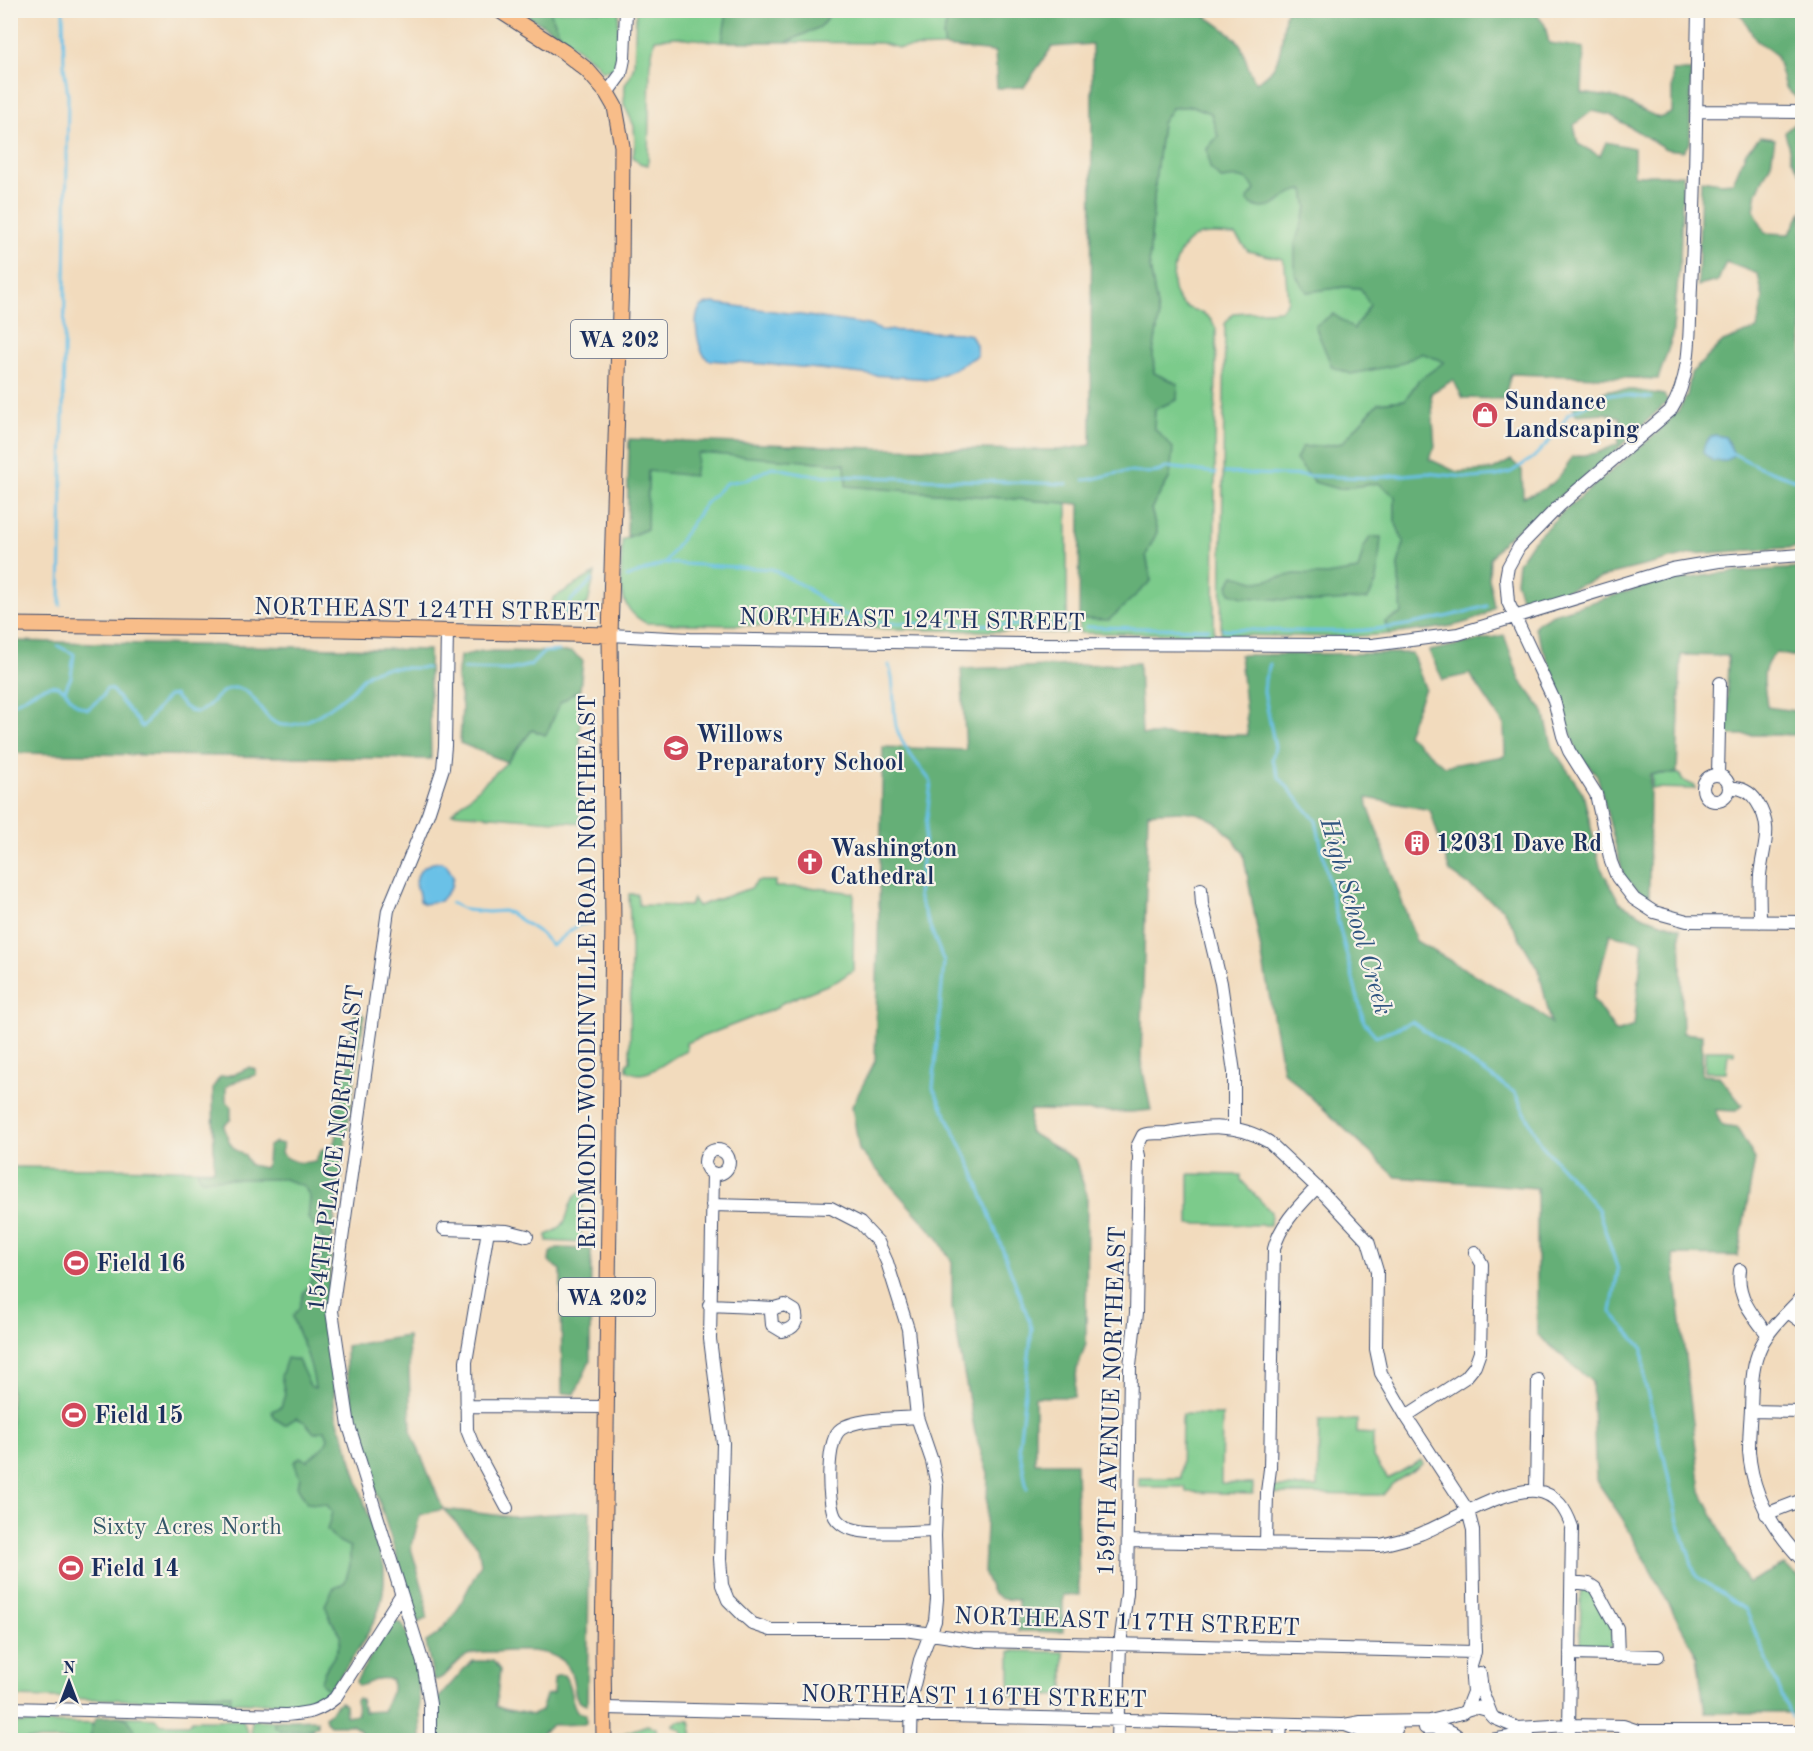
<svg xmlns="http://www.w3.org/2000/svg" width="1813" height="1751" viewBox="0 0 1813 1751" font-family="'Old Standard TT',serif">
  <style>
    .green { fill: #7ccb8b; stroke: #4c7d74; stroke-width: 1.5 }
    .forest { fill: #65af77; stroke: #406f6a; stroke-width: 1.5; fill-rule: evenodd }
    .water { fill: #6ac1e7; stroke: #4278a2; stroke-width: 1.5 }
    .lines { fill: none; stroke-linecap: round; stroke-linejoin: round }
    .stream { stroke: #6ac1e7; stroke-width: 3 }
    .minor-casing { stroke: #3b496c; stroke-width: 14 }
    .major-casing { stroke: #3b496c; stroke-width: 17 }
    .minor { stroke: #fff; stroke-width: 12 }
    .major { stroke: #f8bd89; stroke-width: 15 }
    .labels { text-anchor: middle; stroke-width: 4.5; stroke-linejoin: round; paint-order: stroke }
    .shield { fill: #f7f3e8; stroke: #5d6a87; stroke-width: 1.5 }
    .shield-label { font-size: 22px; font-weight: bold; fill: #1b2f5e }
    .poi-label { font-size: 24px; font-weight: bold; fill: #1b2f5e; stroke: #f7f3e8; text-anchor: start }
    .street-label { font-size: 24px; fill: #1b2f5e; stroke: #f7f3e8 }
    .park-label { font-size: 24px; fill: #335669; stroke: #f7f3e8 }
    .water-label { font-size: 26px; font-style: italic; fill: #2f5480; stroke: #f7f3e8 }
  </style>
  <rect width="100%" height="100%" fill="#f7f3e8"/>
  <filter id="ink" filterUnits="userSpaceOnUse"><feTurbulence type="fractalNoise" baseFrequency=".0167" numOctaves="2"/><feDisplacementMap in="SourceGraphic" scale="12" xChannelSelector="R" yChannelSelector="G"/><feConvolveMatrix kernelMatrix="1 2 1 2 8 2 1 2 1" color-interpolation-filters="sRGB"/></filter>
  <filter id="wash" filterUnits="userSpaceOnUse"><feTurbulence type="fractalNoise" baseFrequency=".008" numOctaves="4" result="noise"/><feDisplacementMap in="SourceGraphic" scale="24" xChannelSelector="R" yChannelSelector="G"/><feGaussianBlur stdDeviation="1.35" result="paint"/><feColorMatrix in="noise" values="0 0 0 0 0 0 0 0 0 0 0 0 0 0 0 0 0 1.4 0 .05"/><feComposite in="paint" operator="in"/></filter>
  <g filter="url(#wash)">
    <rect width="100%" height="100%" fill="#f2dbbd"/>
    <path class="green" d="M550,11H619L616,63L614,69L602,71L596,63L560,35Z
      M636,11H726V18L722,42L676,37L655,39L650,63L648,165L639,163L633,157L635,143L634,126L624,104L625,85L631,74L634,65Z
      M837,11H950L943,36L945,47L899,48L881,43L787,42L820,27L831,14Z
      M1193,106L1211,113L1218,136L1207,149L1221,179L1241,176L1252,183L1255,190L1277,204L1295,189H1304L1307,208L1295,244L1307,292L1344,287L1360,288L1370,305L1354,329L1397,365L1422,353L1444,362L1418,381L1405,400L1378,403L1342,443L1324,446L1303,447L1338,489L1378,483L1395,495V521L1404,543L1398,565L1402,613L1385,622L1389,634L1347,637L1221,635L1225,324L1233,313L1281,310L1288,301L1285,265L1282,259L1248,251L1235,235C1225,235 1208,232 1198,236C1177,243 1166,281 1178,299C1190,316 1206,305 1216,329L1214,634L1080,633L1079,619H1109L1151,581L1146,555L1157,532L1151,509L1170,477L1154,428L1155,409L1177,400L1154,374L1153,353L1159,318L1149,262L1156,173L1162,123L1172,108Z
      M698,452L846,464L847,486L1067,503V633L646,623C612,606 622,572 622,540L647,529L648,471Z
      M595,573L588,603L574,614H549L553,598Z
      M580,689V823L452,813L507,762L532,730L546,735L560,703Z
      M1652,774H1680L1682,780L1695,786V789L1652,788Z
      M757,881H775V887H809L854,893L853,970L837,981L782,1003L777,1008L686,1043L687,1050C669,1057 647,1084 627,1070V1063L630,1061L631,949L629,894H637L639,905L690,906L693,899L698,906L751,888Z
      M1705,1050H1734V1054H1728L1726,1072H1705Z
      M11,1167L343,1171L335,1214L327,1305L335,1387C332,1405 336,1419 344,1436L384,1567C384,1581 384,1595 379,1609C369,1637 348,1664 331,1689C321,1699 313,1702 299,1704L11,1697Z
      M1189,1174L1241,1175V1180L1271,1212L1270,1225L1189,1224Z
      M579,1193H582L581,1243L547,1241V1235C576,1224 562,1205 579,1193Z
      M1182,1414L1222,1415L1221,1483L1253,1484V1494L1186,1492L1185,1487H1139V1478H1181Z
      M1319,1420H1357V1433L1373,1434V1457L1388,1479L1421,1460L1423,1464L1392,1484L1383,1495L1274,1494V1487H1318Z
      M1581,1588L1589,1589L1611,1625L1613,1643L1604,1650H1580Z
      M1010,1651L1064,1652V1696L1010,1695Z
      M119,1716L155,1718L160,1724H189L192,1720H243L250,1740H11V1723L130,1724Z
      M252,1720L273,1721L276,1728L285,1732C294,1729 303,1731 312,1729L316,1740H257L251,1731Z
      M678,1721H690L693,1737L732,1738V1740H682V1731L673,1725Z
      M647,1725L656,1728L658,1740H618L619,1735Z"/>
    <path class="forest" d="M519,11H550L560,35Z
      M726,11V10L837,11L831,14L820,27L787,42H722L726,18Z
      M950,11H1195C1206,15 1238,37 1242,48C1247,61 1247,69 1256,82C1286,68 1280,38 1286,11H1534L1545,25L1549,43L1584,48L1582,93L1617,98L1659,118L1672,113V71H1691L1690,143L1683,151L1666,149L1610,115L1592,111L1574,125L1578,144L1600,156L1606,142L1634,148V175H1683L1680,259L1672,338L1658,379L1511,374L1504,399L1463,398L1453,380L1431,393L1435,447L1429,459L1457,472L1493,470L1511,460L1522,470L1523,497C1550,489 1558,482 1572,457L1597,453L1618,444L1620,417L1604,413L1576,415L1573,404L1609,390H1633L1664,395L1668,401L1605,461L1504,540L1490,559L1489,578L1494,607C1474,629 1418,630 1389,634L1385,622L1402,613L1398,565L1404,543L1395,521V496L1378,483L1338,489L1314,482L1296,460L1302,447L1324,446L1342,443L1378,403L1405,400L1418,381L1444,362L1422,353L1397,365L1351,374L1332,367L1315,326L1333,314L1354,329L1370,305L1360,288L1344,287L1307,292L1295,274V244L1307,208L1304,190C1284,189 1268,223 1247,200L1255,190C1248,174 1235,177 1221,179L1210,168L1207,149L1218,136L1211,113L1193,106L1172,108L1162,123L1156,173L1149,262L1159,318L1153,353L1154,373L1178,384L1177,400L1155,409L1154,428L1173,448L1170,477L1151,509L1157,532L1146,555L1151,581L1109,620L1079,619L1080,504L846,486L845,464L698,453L694,476L648,471L647,529L627,537L629,439L874,448L1060,450L1091,445L1092,44L1052,47L1024,87L997,88L995,52L945,47L943,36Z
      M1734,11H1802V103L1785,87L1776,55L1756,40L1742,16Z
      M1795,123L1802,126V176L1791,158L1785,132Z
      M1760,137L1775,139L1771,163L1757,192L1754,210L1765,233L1789,234L1802,212V547L1692,554L1615,573L1538,600L1521,598L1516,581L1518,563L1532,542L1566,509L1658,432L1678,411L1687,396L1691,373L1723,342L1757,329L1763,298L1758,274L1726,262L1718,281L1698,286L1701,180L1721,183L1733,182L1746,152Z
      M1370,537H1381L1377,581L1368,599L1317,602L1243,597L1230,593L1228,585L1234,575L1258,582L1295,574L1326,575L1358,570L1364,547Z
      M1802,568V658L1776,653C1758,668 1765,686 1767,707L1802,712V735H1726L1728,656L1681,655L1677,773L1650,774L1649,900L1624,877L1597,775L1578,754L1569,728L1559,687L1534,627L1539,622L1553,614L1649,585L1722,573Z
      M1504,635L1520,680L1544,712L1553,749L1583,793L1600,866L1620,903L1646,917L1680,928L1683,1033L1702,1035V1075L1719,1076L1742,1105L1736,1111L1715,1110L1722,1126L1737,1128L1755,1159L1738,1256L1673,1255L1701,1491L1747,1583L1784,1565L1802,1579V1713H1705L1697,1656L1622,1518L1596,1480L1592,1382L1537,1334V1188L1396,1177L1283,1071L1243,852C1212,811 1198,808 1148,813L1141,1061L1151,1110L1131,1112L1030,1110L1029,1132L1075,1159L1087,1195L1086,1344L1077,1368L1074,1397H1035V1463H1076L1079,1595H1063V1632L1018,1631V1600L1002,1599L992,1592L984,1574L988,1474L975,1433L952,1308V1262L937,1237L859,1150L852,1106L875,1061L883,747L966,750L961,669L1139,663L1142,735H1248L1240,655L1412,653L1425,688L1407,734L1444,766L1505,756L1504,725L1470,674L1443,680L1429,651ZM1367,798L1430,810L1450,872L1503,909L1539,971L1551,1023L1536,1010L1416,941L1368,806ZM1610,934L1643,942L1634,1026L1616,1032L1593,999Z
      M11,641L429,650L431,759L11,753Z
      M482,651L572,652L583,661L580,689L560,703L546,735L532,730L507,762L460,743L462,706L457,679L460,656Z
      M360,1012L364,1016L335,1214L329,1276L328,1325L335,1387C332,1405 336,1419 344,1436L384,1567C384,1581 384,1595 379,1609C369,1637 348,1664 331,1689L326,1688L321,1683C322,1666 342,1655 340,1635C339,1629 336,1628 333,1623C329,1618 328,1611 325,1605L333,1589L345,1582L350,1565V1547L336,1540L327,1530L332,1512L327,1505L307,1503L297,1486L300,1478L294,1462L300,1457L307,1461L325,1445L328,1438L325,1430L314,1433L305,1422L296,1418L285,1425L274,1418L272,1411L281,1407L285,1394L281,1376L287,1358L298,1360L310,1386L315,1388C313,1373 309,1358 303,1344C299,1334 294,1327 293,1316L299,1308L304,1292L311,1281L315,1265L324,1254V1240L308,1218L310,1198L304,1186L284,1179H202L198,1176V1170H214L213,1087L220,1077L235,1074L250,1067L256,1070V1075L236,1081L226,1087V1101L231,1107V1119L224,1126C228,1140 230,1149 245,1155L250,1165L264,1168L267,1163L268,1147L275,1142L283,1144L281,1153C292,1163 302,1164 315,1161L322,1149L331,1148L337,1136L336,1103L344,1096L342,1082L353,1054L350,1038L353,1016Z
      M557,1248L591,1249L590,1361L575,1394L562,1393L561,1270L549,1262L550,1253Z
      M408,1336L411,1431L443,1509L512,1517L590,1511L587,1705C572,1702 576,1688 572,1676C564,1646 518,1650 495,1652C486,1652 476,1651 468,1655C455,1660 450,1676 436,1680L433,1679L426,1642L437,1635L455,1614L481,1564L478,1546L443,1509L420,1515L411,1548L425,1596L427,1618L418,1623L357,1432L346,1367V1346Z
      M394,1622L401,1623C420,1649 420,1708 421,1740H362L360,1730L352,1725H330L326,1721L325,1717L340,1702L345,1704L346,1716L357,1714L356,1700L358,1698L361,1699L364,1712L383,1711L392,1690V1680C374,1675 373,1684 358,1686L356,1681L389,1625Z
      M473,1661H493L500,1670L496,1706C507,1712 520,1711 532,1715L541,1711L546,1695L553,1693L554,1678L558,1675H564C572,1685 570,1700 577,1712L586,1714V1724L552,1725L542,1733V1740H437V1700L464,1669Z
      M192,1693L231,1694L230,1703L189,1702L186,1698L188,1694Z
      M119,1716L128,1719L140,1740H90L91,1728L97,1717Z
      M313,1719L317,1721V1726C306,1733 296,1728 285,1732L276,1728L273,1721Z"/>
    <path class="water" d="M713,303L788,313L868,325L881,330L960,333L971,335L976,345L977,356L952,370L931,379L872,375L791,366L708,360C698,351 692,320 700,308C703,304 708,304 713,303Z
      M1715,435L1725,437L1734,454L1725,461H1713L1703,453C1704,443 1706,440 1715,435Z
      M440,862L446,864L453,876L451,888L440,901L424,904L420,901L418,890L416,889C415,872 423,863 440,862Z"/>
    <g class="lines">
      <path class="stream" d="M1732,453L1757,466L1802,482
        M1225,473L1372,478L1426,473L1474,478L1497,476L1511,472L1533,458L1557,433L1568,414L1609,394L1651,398
        M1084,480C1100,479 1113,472 1130,472C1143,472 1156,476 1167,467L1216,473
        M665,563L704,505L726,483L749,479L772,467L811,475L1067,484
        M627,577L665,563L772,569L805,587L841,614L884,623L1069,626
        M60,605L68,96L64,66L63,10
        M564,617C570,593 579,597 592,580
        M1086,627L1209,629
        M1223,629C1265,630 1306,632 1347,631C1394,630 1442,619 1487,606
        M58,646L74,654L71,677L65,690
        M1270,664L1265,679L1264,692L1275,747L1272,760L1279,777L1316,821L1334,906L1364,1022L1376,1036L1412,1022L1515,1093L1541,1144L1598,1209L1618,1270L1611,1312L1643,1349L1645,1384L1665,1461L1677,1518L1696,1576L1746,1610L1791,1717
        M889,665C896,685 892,705 896,726C901,746 919,765 931,782L918,896L944,962L933,1088L972,1168L1032,1328L1019,1446L1027,1489
        M463,669L510,670L531,665L544,652L559,651
        M10,705C26,699 51,674 66,692C75,703 74,705 88,709L103,696L106,689H111L142,727L168,696L174,695C204,736 209,690 233,688C257,686 260,723 283,725C306,728 335,705 352,690C357,685 362,678 368,674C383,664 410,669 427,668
        M451,903L466,910L488,912L503,911L510,913L540,933L551,945H553L571,930L579,925L588,923"/>
    </g>
  </g>
  <g filter="url(#ink)">
    <g class="lines">
      <defs>
        <path id="minor" d="M1698,10C1696,102 1696,194 1691,286C1689,327 1693,375 1670,411L1559,506L1519,547L1508,567L1506,578L1508,602L1554,700L1563,736L1569,751L1596,794L1611,862L1617,877L1634,899L1654,912L1687,921L1802,922
          M607,93L621,74L624,59L626,10
          M1696,111L1802,112
          M610,635L690,639L1022,644L1372,645L1458,634L1672,569L1719,561L1802,555
          M1703 788a13 13 0 1 1 26 0a13 13 0 1 1-26 0Z
          M1718,775L1720,683
          M1729,788C1741,787 1751,792 1757,802C1774,828 1763,846 1760,875C1759,890 1760,906 1760,922
          M1201,889L1202,904L1221,983L1234,1072V1127
          M705 1162a12 12 0 1 1 24 0a12 12 0 1 1-24 0Z
          M713,1173L710,1339L723,1443L720,1559L722,1585L728,1600L745,1617L753,1624L771,1630H905L977,1641L1475,1652
          M712,1205L831,1208L860,1223L878,1242L887,1262L908,1329L917,1417L932,1461L937,1486L935,1536L937,1599L935,1621L920,1660L912,1693L911,1740
          M444,1229L507,1231L527,1236
          M488,1230L466,1362L467,1430L473,1445L507,1508
          M1740,1270C1736,1296 1752,1315 1768,1335
          M1802,1297C1788,1312 1770,1328 1761,1346C1751,1367 1752,1387 1751,1410C1750,1423 1749,1437 1749,1451C1752,1494 1773,1530 1802,1560
          M709,1305L774,1308L785,1305L795,1311C799,1322 794,1329 782,1331L772,1325L771,1313L774,1308
          M1788,1312L1802,1322
          M466,1406L606,1407
          M1751,1411L1802,1412
          M1406,1416L1466,1377L1475,1366L1480,1352L1482,1264L1475,1252
          M917,1417C897,1419 857,1418 841,1429C826,1439 827,1501 835,1517C837,1521 844,1527 849,1528C868,1536 913,1531 935,1531
          M1536,1491L1538,1380
          M1766,1514L1802,1500
          M1128,1541L1380,1545C1394,1542 1407,1539 1420,1534C1450,1522 1504,1488 1536,1491C1557,1494 1566,1510 1572,1527L1569,1731
          M1266,1543L1267,1492L1270,1469L1274,1249C1280,1224 1300,1205 1317,1187
          M1572,1582L1589,1584L1595,1588L1599,1595L1617,1628L1618,1656
          M1570,1654L1658,1656
          M1480,1673L1482,1691L1491,1714
          M10,1708L285,1715C307,1713 317,1713 335,1698L401,1595
          M605,1708L1344,1725L1361,1722L1430,1721L1462,1713L1466,1710L1476,1707L1487,1710L1494,1718L1518,1728L1569,1725L1623,1726L1635,1730
          M1345,1725L1361,1731L1396,1730
          M1425,1728C1438,1727 1453,1729 1461,1740
          M1626,1731H1802
          M430,1740V1704L423,1663L349,1426L332,1311L388,910L428,814L443,768L445,746L447,631
          M1117,1740L1120,1644L1127,1593L1130,1366L1136,1313L1139,1156L1137,1147L1143,1135C1151,1132 1159,1134 1167,1133C1203,1127 1236,1121 1269,1142L1325,1195L1368,1241L1377,1271L1376,1349L1381,1373L1406,1416L1468,1511L1473,1530L1475,1652L1471,1665L1473,1692L1466,1710
          M1280,1740L1281,1724
          M1491,1740L1528,1734"/>
        <path id="major" d="M499,10L564,52L587,70L607,93L615,107L622,146L621,277L610,635L613,923L603,1651L604,1740
          M10,625L339,629L610,635"/>
      </defs>
      <use href="#minor" class="minor-casing"/>
      <use href="#major" class="major-casing"/>
      <use href="#minor" class="minor"/>
      <use href="#major" class="major"/>
    </g>
  </g>
  <defs>
    <symbol id="shop-disc" viewBox="-11 -11 22 22"><circle r="9.5" fill="#d1495b" stroke="#f7f3e8"/><path d="M-5-2.5h2.3a2.7 3.5 0 0 1 5.4 0H5L5.5 6h-11ZM-1.5-2.5h3a1.5 2.3 0 0 0-3 0Z" fill="#fff"/></symbol>
    <symbol id="school-disc" viewBox="-11 -11 22 22"><circle r="9.5" fill="#d1495b" stroke="#f7f3e8"/><path d="M0-5L7-2L0 1L-7-2ZM-4 1L0 2.5L4 1V4Q0 6-4 4Z" fill="#fff"/></symbol>
    <symbol id="building-disc" viewBox="-11 -11 22 22"><circle r="9.5" fill="#d1495b" stroke="#f7f3e8"/><path d="M-4-6H4V6H1V3H-1V6H-4ZM-2.5-4.3h1.7v1.8h-1.7ZM.8-4.3h1.7v1.8H.8ZM-2.5-1h1.7V.8h-1.7ZM.8-1h1.7V.8H.8Z" fill="#fff"/></symbol>
    <symbol id="church-disc" viewBox="-11 -11 22 22"><circle r="9.5" fill="#d1495b" stroke="#f7f3e8"/><path d="M-1.2-6h2.4v3.5h3.3v2.4h-3.3V6h-2.4V-.1h-3.3v-2.4h3.3Z" fill="#fff"/></symbol>
    <symbol id="stadium-disc" viewBox="-11 -11 22 22"><circle r="9.5" fill="#d1495b" stroke="#f7f3e8"/><path d="M0-5a6.5 5 0 1 0 0 10a6.5 5 0 1 0 0-10ZM-3.5-1.8h7v3.6h-7Z" fill="#fff"/></symbol>
  </defs>
  <g fill-rule="evenodd">
    <use href="#shop-disc" x="1470" y="400" width="30" height="30"/>
    <use href="#school-disc" x="661" y="733" width="30" height="30"/>
    <use href="#building-disc" x="1402" y="828" width="30" height="30"/>
    <use href="#church-disc" x="795" y="847" width="30" height="30"/>
    <use href="#stadium-disc" x="61" y="1248" width="30" height="30"/>
    <use href="#stadium-disc" x="59" y="1400" width="30" height="30"/>
    <use href="#stadium-disc" x="56" y="1553" width="30" height="30"/>
  </g>
  <g class="labels">
    <g class="shield">
      <rect x="571" y="320" width="96" height="38" rx="4.5"/>
      <rect x="559" y="1278" width="96" height="38" rx="4.5"/>
    </g>
    <g class="shield-label">
      <text x="619" y="347">WA 202</text>
      <text x="607" y="1305">WA 202</text>
    </g>
    <g class="poi-label">
      <text x="1504" y="409">Sundance<tspan x="1504" dy="28">Landscaping</tspan></text>
      <text x="696" y="742">Willows<tspan x="696" dy="28">Preparatory School</tspan></text>
      <text x="1436" y="851">12031 Dave Rd</text>
      <text x="830" y="856">Washington<tspan x="830" dy="28">Cathedral</tspan></text>
      <text x="96" y="1271">Field 16</text>
      <text x="94" y="1423">Field 15</text>
      <text x="90" y="1576">Field 14</text>
    </g>
    <g class="street-label">
      <text transform="translate(427 609) rotate(1)" y="8">NORTHEAST 124TH STREET</text>
      <text transform="translate(912 619) rotate(1)" y="8">NORTHEAST 124TH STREET</text>
      <text transform="translate(587 972) rotate(-90)" y="8">REDMOND-WOODINVILLE ROAD NORTHEAST</text>
      <text transform="translate(335 1148) rotate(-83)" y="8">154TH PLACE NORTHEAST</text>
      <text transform="translate(1111 1401) rotate(-88)" y="8">159TH AVENUE NORTHEAST</text>
      <text transform="translate(1127 1621) rotate(2)" y="8">NORTHEAST 117TH STREET</text>
      <text transform="translate(974 1696) rotate(1)" y="8">NORTHEAST 116TH STREET</text>
    </g>
    <g class="park-label">
      <text x="187" y="1534">Sixty Acres North</text>
    </g>
    <g class="water-label">
      <text transform="translate(1357 916) rotate(74)" y="9">High School Creek</text>
    </g>
  </g>
  <rect width="1813" height="1751" fill="none" stroke="#f7f3e8" stroke-width="36"/>
  <g transform="translate(69 1682)" stroke="#f7f3e8" stroke-width="4.5" paint-order="stroke">
  <path d="M0-4.5L10 22L0 15L-10 22Z" fill="#1b2f5e"/>
  <text y="-9" font-size="16" font-weight="bold" text-anchor="middle" fill="#1b2f5e">N</text>
  </g>
</svg>
